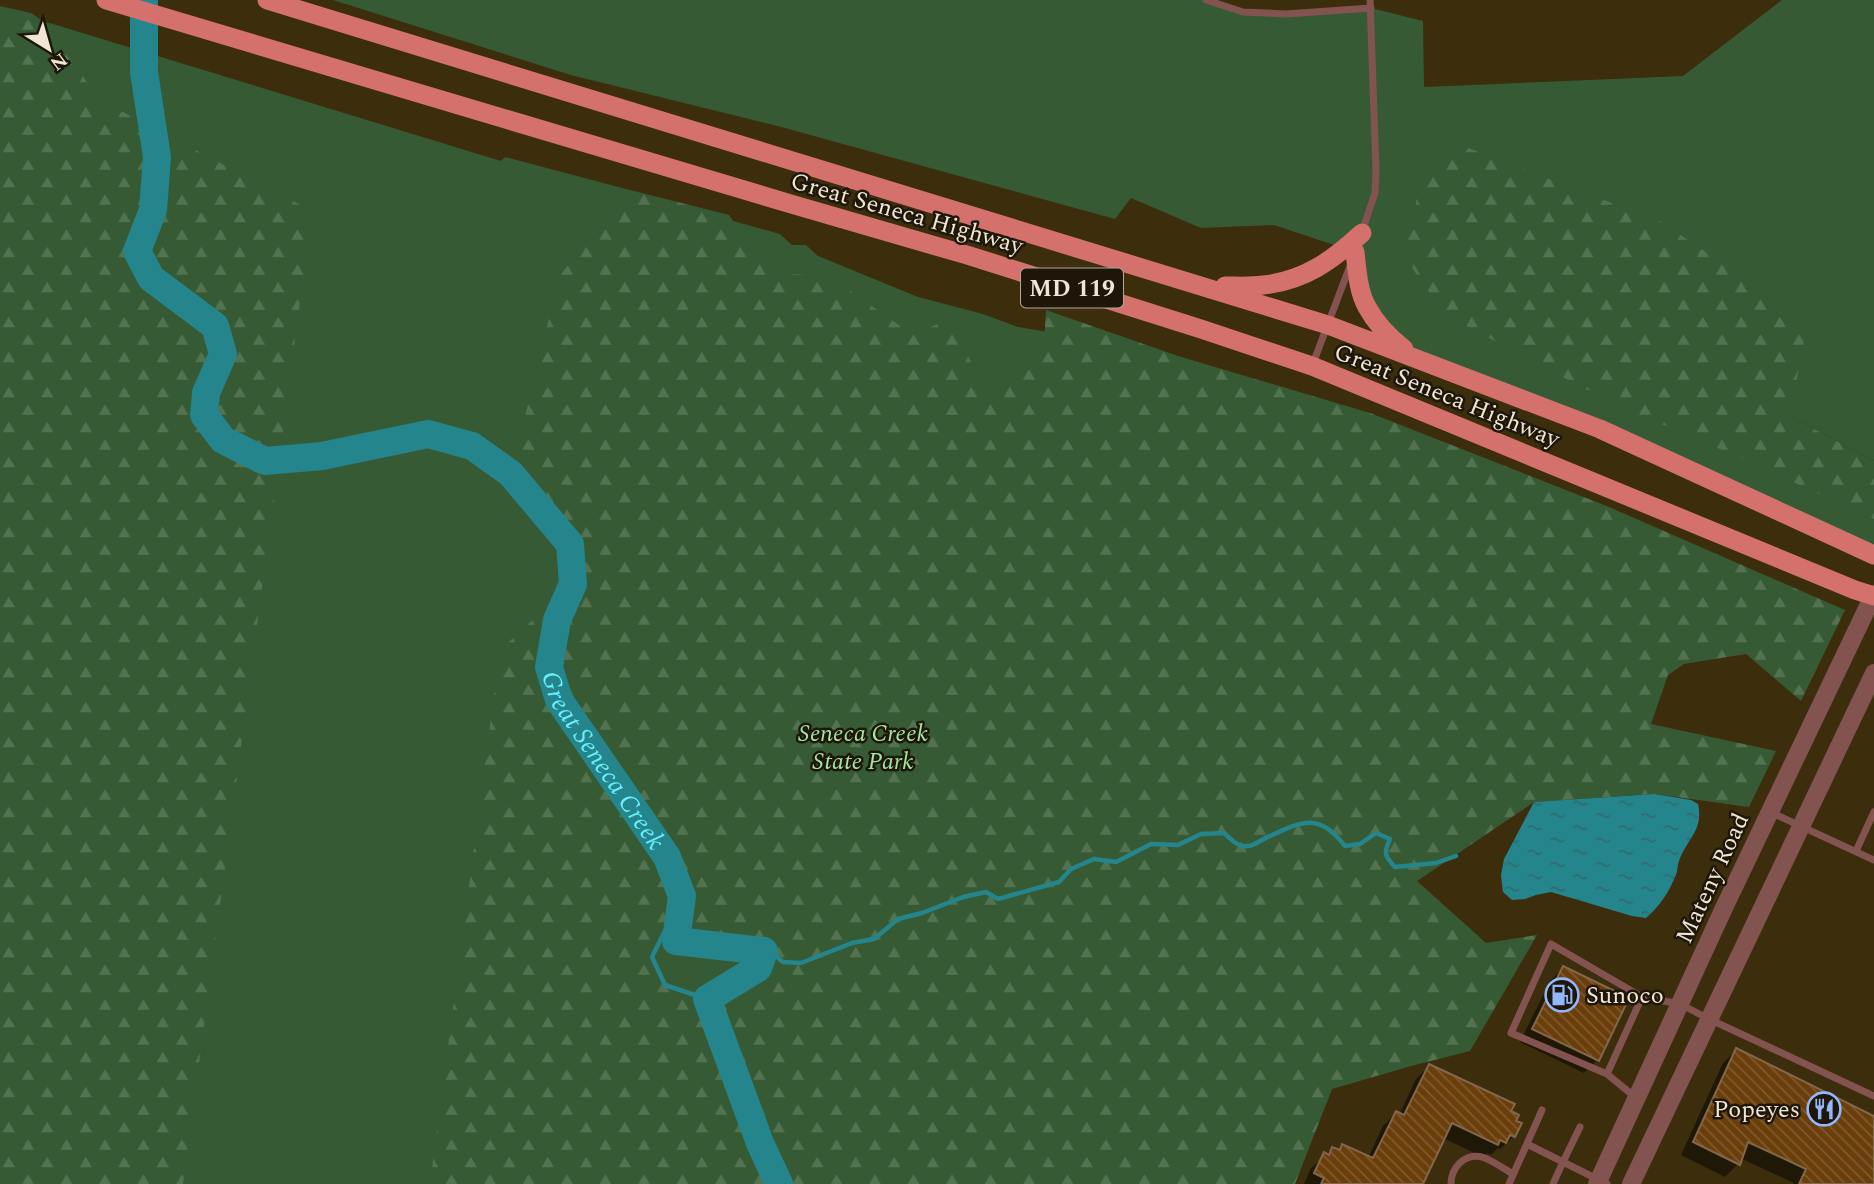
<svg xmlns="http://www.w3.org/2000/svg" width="1874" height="1184" viewBox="0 0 1874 1184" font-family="Spectral,serif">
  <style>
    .green { fill: #365b34 }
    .forest { fill: url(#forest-firs); fill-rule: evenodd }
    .water { fill: url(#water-ripples) }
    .shadow { fill: #0007 }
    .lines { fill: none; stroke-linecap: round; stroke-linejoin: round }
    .stream { stroke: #24858d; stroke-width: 4.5 }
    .river { stroke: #24858d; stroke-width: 28 }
    .building { fill: url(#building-back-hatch); stroke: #83674d; stroke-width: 2 }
    .service { stroke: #835350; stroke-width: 7 }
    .tertiary { stroke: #835350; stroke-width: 18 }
    .primary { stroke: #d4716d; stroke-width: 19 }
    .labels { text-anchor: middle; stroke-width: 5; stroke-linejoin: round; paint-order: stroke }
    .shield { fill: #1e1709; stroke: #b1a898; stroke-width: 2 }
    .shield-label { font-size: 23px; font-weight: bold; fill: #f0e6d5 }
    .street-label { font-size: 24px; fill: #f0e6d5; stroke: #1e1709 }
    .park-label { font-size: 24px; font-style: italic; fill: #a3e6a0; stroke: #1e1709 }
    .poi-label { font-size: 24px; fill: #f0e6d5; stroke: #1e1709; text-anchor: start }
    .water-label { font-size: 26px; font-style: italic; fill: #69eefa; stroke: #1e1709 }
  </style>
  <defs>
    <pattern id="forest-firs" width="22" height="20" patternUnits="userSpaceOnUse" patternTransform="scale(1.75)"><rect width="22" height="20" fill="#365b34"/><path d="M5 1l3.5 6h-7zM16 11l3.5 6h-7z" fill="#537350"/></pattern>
    <pattern id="water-ripples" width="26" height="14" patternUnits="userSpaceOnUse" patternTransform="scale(1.75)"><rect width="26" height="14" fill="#24858d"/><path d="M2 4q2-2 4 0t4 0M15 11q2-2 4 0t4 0" fill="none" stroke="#326b6e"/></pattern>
    <pattern id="building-back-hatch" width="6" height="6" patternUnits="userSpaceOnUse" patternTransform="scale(1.75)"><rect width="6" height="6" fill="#6a3e0a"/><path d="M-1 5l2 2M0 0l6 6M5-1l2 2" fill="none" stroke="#805a2d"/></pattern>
  </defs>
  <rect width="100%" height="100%" fill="#3c2d0d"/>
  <path class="green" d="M333,0H1206L1243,12L1286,14L1371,8L1423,21L1424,87L1683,76L1782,0H1874V461L1790,416L1454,142L1874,516V558L1413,356L1377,321L1355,252L1274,225L1201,228L1131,198L1115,219L785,128L571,75Z
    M0,6L31,13L56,30L53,24L501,161L505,157L626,189L625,191L780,234L792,245H806L818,256L918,297L983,314L1018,327L1048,332L1691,659L1422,848L1271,1184H0Z"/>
  <path class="forest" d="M0,12L53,24L96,98L312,211L183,1184H0Z
    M1453,142L1661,222L1737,273L1807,325L1790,416L1874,461V519L1741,458L1612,403L1444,314L1404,256L1422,176Z
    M626,189L729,215L768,273L829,276L913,335L951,318L988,400L1043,358L1046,310L1178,356L1370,413L1609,507L1845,610L1801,701L1746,654L1671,666L1651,724L1776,751L1749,807L1655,794L1534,802L1417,881L1486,943L1537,935L1470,1051L1411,1066L1332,1089L1295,1184H430L500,650L573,583L570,544L511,474L559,277ZM681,899L676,941L763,951L758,968L707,999L665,985L652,957Z"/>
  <path class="water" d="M1655,794L1691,800L1698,804C1704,830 1687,839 1679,861C1677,866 1678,872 1675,877C1669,892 1659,907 1646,918L1632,916L1551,892L1536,895L1525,899L1512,900L1503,892L1501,875L1504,859L1534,802Z"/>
  <path class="shadow" d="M1563,968L1597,1060L1584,1073L1520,1042L1550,981Z
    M1736,1050L1874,1118V1184H1793L1794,1183L1740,1158L1738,1164L1725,1177L1681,1155L1723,1063Z
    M1429,1066L1509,1112L1514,1136L1500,1149L1498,1148L1491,1155L1487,1153L1483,1157L1443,1138L1421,1184H1304L1311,1168L1333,1149L1338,1151L1343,1146L1368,1158L1383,1126L1396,1113L1399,1115L1416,1079Z"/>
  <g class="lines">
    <path class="stream" d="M682,896L652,957L665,985L707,999
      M764,951L771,952L783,962L801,963L852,943L874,939L898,919L922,913L963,897L986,892L998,899L1059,882L1071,869L1094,859L1116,862L1151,844L1178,845L1201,834L1224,833C1231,839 1238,848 1248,846C1254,846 1262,839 1268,837C1302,821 1319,812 1345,846L1360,844L1376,833L1390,839C1383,854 1385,856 1395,867L1436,863L1456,856"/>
    <path class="river" id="s1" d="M144,0V72L157,157L153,210L137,251L151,278L215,326L223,354L206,393L204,415L223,440L265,461L322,456L428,434L472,446L511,474L570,544L573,584L557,620L549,667L559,700L667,857L682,896L676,941L764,951L758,968L707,999L760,1143L779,1184"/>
  </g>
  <path class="building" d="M1563,966L1629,998L1599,1061L1532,1029Z
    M1736,1048L1874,1116V1184H1799L1806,1169L1748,1142L1740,1165L1693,1142Z
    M1429,1064L1515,1104L1511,1111L1519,1115L1516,1121L1522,1123L1515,1137L1510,1135L1506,1143L1500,1140L1498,1145L1452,1123L1423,1184H1321L1324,1178L1314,1173L1324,1152L1329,1155L1332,1147L1340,1150L1342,1144L1373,1158L1396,1111L1404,1115Z"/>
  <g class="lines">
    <path class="service" d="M1206,0L1243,12L1286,14L1371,8
      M1362,232L1375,193L1376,171L1370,0
      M1312,366L1350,266
      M1770,812L1874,860
      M1856,851L1874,812
      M1607,1074L1511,1033L1551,944L1642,997
      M1635,1097L1607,1074L1642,997L1680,1004L1709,1019L1874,1096
      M1527,1144L1563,1162L1580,1127
      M1451,1184C1451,1168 1464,1153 1482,1157C1492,1160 1504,1169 1513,1174
      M1509,1184L1542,1110
      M1553,1184L1563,1162L1607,1184"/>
    <path class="tertiary" d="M1597,1184L1723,910L1874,594
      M1631,1184L1874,673"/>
    <path class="primary" d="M106,0L791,204L967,255L1201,329L1312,366L1855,590L1874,596
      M267,0L1328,325L1600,429L1874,555
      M1355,252C1357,270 1358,291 1367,307C1375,322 1390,338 1404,349
      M1225,286C1237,286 1250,287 1263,285C1304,281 1333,260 1362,233"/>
  </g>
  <defs>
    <symbol id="fuel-ring" viewBox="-11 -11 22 22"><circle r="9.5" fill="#1e1709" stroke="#93b7fd" stroke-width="1.5"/><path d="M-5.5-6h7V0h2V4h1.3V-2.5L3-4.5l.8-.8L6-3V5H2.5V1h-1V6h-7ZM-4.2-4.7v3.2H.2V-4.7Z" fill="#93b7fd"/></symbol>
    <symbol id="restaurant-ring" viewBox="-11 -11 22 22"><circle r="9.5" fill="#1e1709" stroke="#93b7fd" stroke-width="1.5"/><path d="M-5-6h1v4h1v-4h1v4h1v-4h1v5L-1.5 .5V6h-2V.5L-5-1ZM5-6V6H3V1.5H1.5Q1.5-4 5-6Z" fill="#93b7fd"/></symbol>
  </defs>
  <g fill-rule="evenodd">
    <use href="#fuel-ring" x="1543" y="976" width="38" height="38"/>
    <use href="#restaurant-ring" x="1805" y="1090" width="38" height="38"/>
  </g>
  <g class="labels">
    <rect class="shield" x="1021" y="268.5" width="102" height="39" rx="5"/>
    <g class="shield-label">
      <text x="1072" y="296">MD 119</text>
    </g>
    <g class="street-label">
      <text transform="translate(907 213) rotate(16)" y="8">Great Seneca Highway</text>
      <text transform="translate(1447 395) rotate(22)" y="8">Great Seneca Highway</text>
      <text transform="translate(1712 878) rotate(-65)" y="8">Mateny Road</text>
    </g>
    <g class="park-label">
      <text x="863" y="741">Seneca Creek<tspan x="863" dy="28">State Park</tspan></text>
    </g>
    <g class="poi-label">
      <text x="1586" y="1003">Sunoco</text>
      <text x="1800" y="1117" text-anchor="end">Popeyes</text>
    </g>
    <g class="water-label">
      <text dy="9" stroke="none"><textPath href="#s1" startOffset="1124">Great Seneca Creek</textPath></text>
    </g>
  </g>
  <g transform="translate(49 49) rotate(143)" stroke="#1e1709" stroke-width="5" paint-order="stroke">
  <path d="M0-5L12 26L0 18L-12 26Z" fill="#f0e6d5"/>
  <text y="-10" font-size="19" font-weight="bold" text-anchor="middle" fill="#f0e6d5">N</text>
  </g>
</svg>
